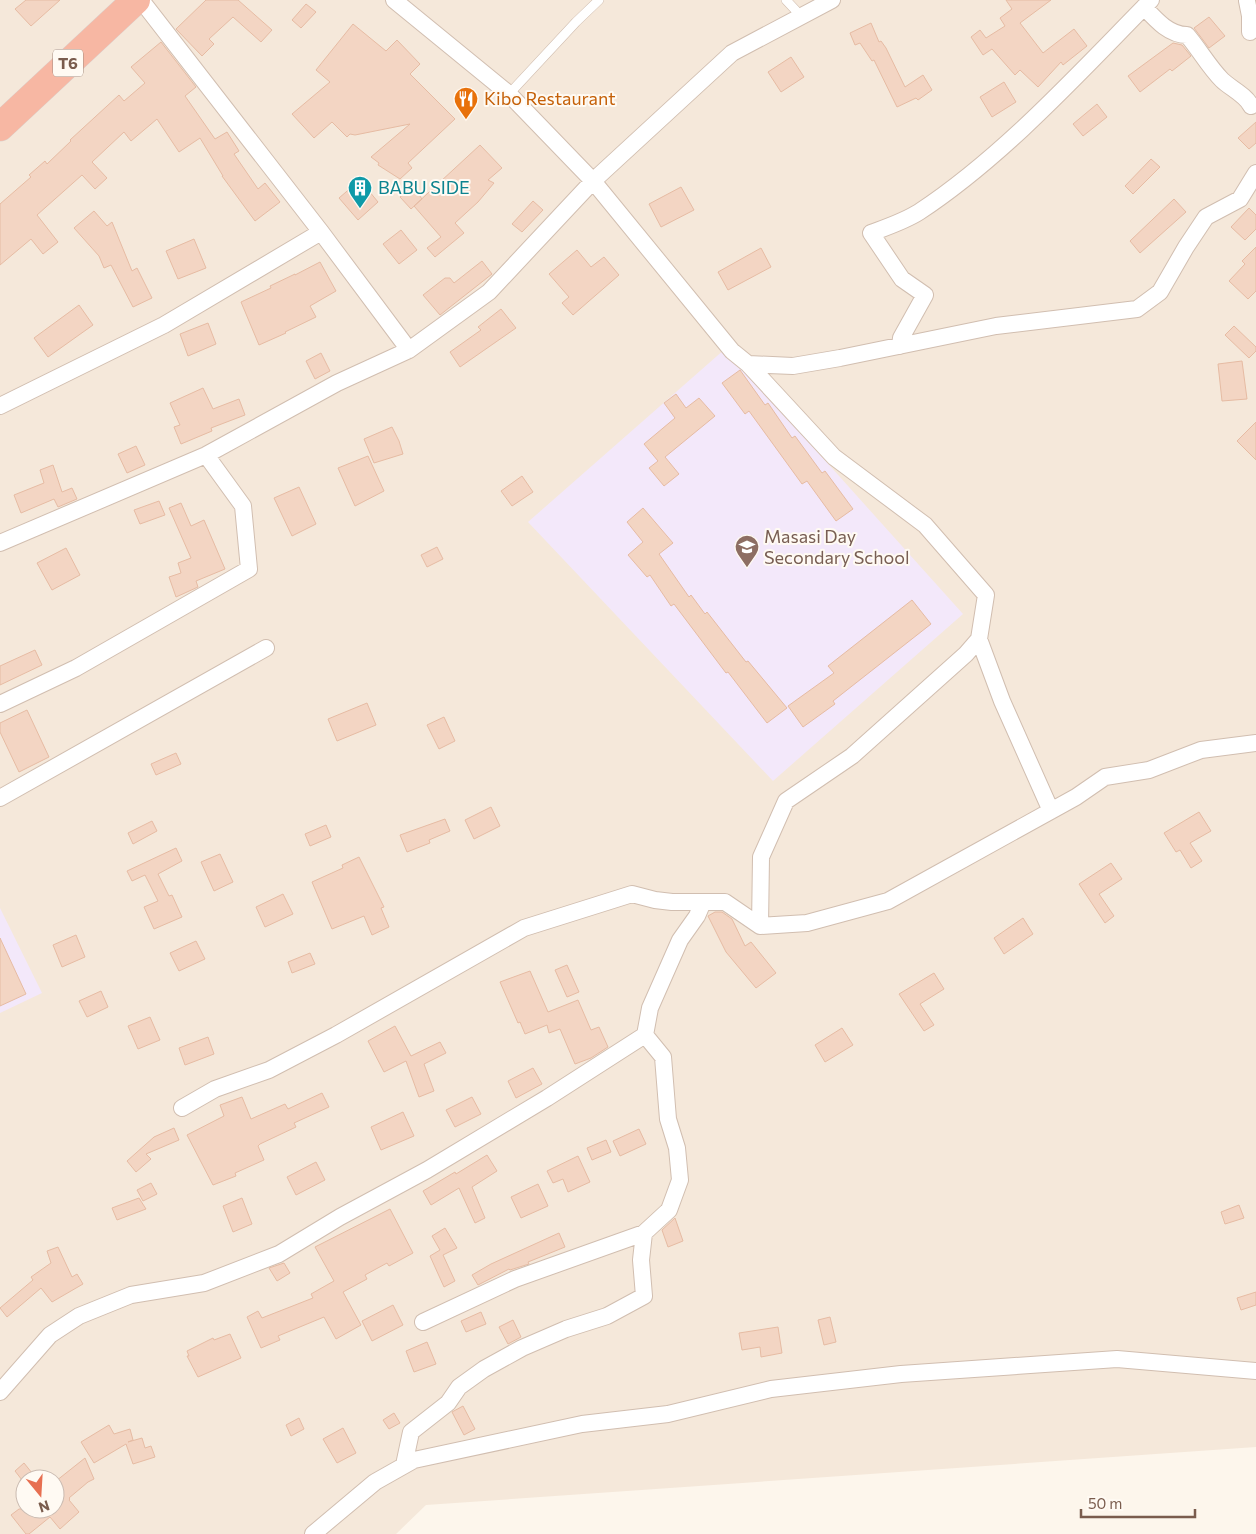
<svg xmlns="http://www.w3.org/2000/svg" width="1256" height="1534" viewBox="0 0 1256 1534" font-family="Commissioner,sans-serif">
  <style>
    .residential { fill: #f5e8da; fill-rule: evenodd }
    .education { fill: #f3e8fa }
    .building { fill: #f3d5c3; stroke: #e6bba3 }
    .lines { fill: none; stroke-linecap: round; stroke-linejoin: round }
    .lane-casing { stroke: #d1beb0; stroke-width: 10 }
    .street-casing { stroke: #d1beb0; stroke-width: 18 }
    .highway-casing { stroke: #dad1cd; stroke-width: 29 }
    .lane { stroke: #fff; stroke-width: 9 }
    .street { stroke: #fff; stroke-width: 16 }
    .highway { stroke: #f7b7a3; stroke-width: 28 }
    .labels { text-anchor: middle; stroke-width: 4; stroke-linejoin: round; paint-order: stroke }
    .shield { fill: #fffaf3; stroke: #a28b7f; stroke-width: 1 }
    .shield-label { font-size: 16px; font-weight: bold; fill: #7a5c4d }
    .food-label { font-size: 18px; fill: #c56008; stroke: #fffaf3; text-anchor: start }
    .culture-label { font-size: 18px; fill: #0d838f; stroke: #fffaf3; text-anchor: start }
    .education-label { font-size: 18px; fill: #785e54; stroke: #fffaf3; text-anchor: start }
  </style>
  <rect width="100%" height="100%" fill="#fdf6ec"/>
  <path class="residential" d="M0,0H1256V1447L426,1505L396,1534H0ZM25,1479H55V1509H25Z"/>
  <path class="education" d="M725,349L963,614L773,781L528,522Z
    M0,908L42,993L0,1013Z"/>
  <path class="building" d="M26,0H60L31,26L15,9Z
    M206,0H238L272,30L261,42L233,17L209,39L214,44L202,56L176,29Z
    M1006,0H1051L1020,23L1043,53L1074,29L1087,46L1063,65L1061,62L1038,87L1020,70L1015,75L992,49L983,55L971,37L980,30L986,38L1005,26L1000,18L1012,9Z
    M306,4L316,12L301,28L292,20Z
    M1209,17L1225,36L1209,48L1194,28Z
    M871,23L879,42L881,41L886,48L905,87L923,75L932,90L918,100L916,98L897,107L874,60L872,61L860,43L855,45L850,33Z
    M353,24L386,51L397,40L420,64L410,74L455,119L408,163L412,168L400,179L378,165L379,163L371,157L410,124L355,135L350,134L347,137L332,122L314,138L292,114L330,82L316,70Z
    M161,42L196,87L185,96L215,139L227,132L239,151L234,154L258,189L265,183L280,202L255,221L222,176H223L200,138L179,152L157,119L131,141L124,132L92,162L107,178L95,189L82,175L37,215L58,242L43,254L31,239L0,265V204L31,177L29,175L45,161L47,164L71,141L70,140L119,95L124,101L145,83L131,67Z
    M1173,43L1182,45L1191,56L1172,71L1170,69L1140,92L1128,76Z
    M791,57L804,77L781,92L768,72Z
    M1004,82L1016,102L992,117L980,97Z
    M1097,104L1107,117L1083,136L1073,124Z
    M1256,122V143L1249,149L1238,138Z
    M480,145L502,168L488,180L494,183L478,202L455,223L464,233L435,257L427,248L441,237L414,206Z
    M1151,159L1160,167L1133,194L1125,186Z
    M360,180L378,202L358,220L339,198Z
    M413,186L422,199L411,209L400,197Z
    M681,187L694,210L661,227L649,204Z
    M1174,199L1186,212L1140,253L1130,241Z
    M533,201L543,210L522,232L512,224Z
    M1249,208L1256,215V229L1245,240L1231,227Z
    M94,211L107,226L112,222L132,271L137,268L152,298L133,307L111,265L104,268L99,256L74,228Z
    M401,230L417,250L399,264L383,244Z
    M194,239L206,268L178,279L166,251Z
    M1256,247V291L1248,299L1229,281L1245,264L1242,261Z
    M761,248L771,267L728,290L718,272Z
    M577,250L591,267L604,257L619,275L573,315L562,303L569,297L549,274Z
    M482,261L492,274L440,315L423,295L445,278H450L454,283Z
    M320,262L336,291L310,306L316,317L285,332L286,333L259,345L241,302L271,288L270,286L295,274V275Z
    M79,305L93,325L48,357L34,338Z
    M501,309L516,328L460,367L450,352L481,330L478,327Z
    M208,323L216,344L188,356L180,334Z
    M1234,326L1256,347V351L1249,358L1225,335Z
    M321,353L330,371L315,379L306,361Z
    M1242,361L1247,399L1222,401L1218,364Z
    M740,370L765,405L768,403L792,438L795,436L822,473L825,471L853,509L836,521L807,481L802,484L749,411L745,414L722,383Z
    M203,388L213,409L239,399L245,415L211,428L212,431L181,444L174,427L180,425L170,403Z
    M676,394L686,408L699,398L715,416L665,457L679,474L664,486L649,468L658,461L644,444L675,418L664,403Z
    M1256,422V460L1237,441Z
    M392,427L399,441L403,454L374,463L364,439Z
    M136,446L145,465L127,473L118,454Z
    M368,456L384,491L355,506L338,468Z
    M53,465L62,492L72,488L77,499L58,507L54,499L21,513L14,495L44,483L40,470Z
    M522,476L533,492L512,506L501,491Z
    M299,487L316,524L292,536L274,498Z
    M159,501L165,515L140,524L134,510Z
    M181,503L191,526L204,520L225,569L196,581L198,587L176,597L169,577L181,573L178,563L191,558L169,508Z
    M643,508L673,543L659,554L689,597L691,595L705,614L707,612L746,662L748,661L787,708L767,723L728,672L726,673L674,604L671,606L650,575L647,577L628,555L643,542L627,522Z
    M437,547L443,559L427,567L421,555Z
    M66,548L80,575L52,590L37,563Z
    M912,600L931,624L833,701L835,704L803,727L788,706L834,673L828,666Z
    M35,650L42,665L0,685V666Z
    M367,703L376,725L337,741L328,719Z
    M27,710L49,757L19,772L0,732V723Z
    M444,717L455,741L439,749L427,725Z
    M176,753L181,764L156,775L151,764Z
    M491,807L500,826L474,839L465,820Z
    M1199,812L1211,831L1190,843L1202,861L1191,868L1180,850L1176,852L1164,833Z
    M445,819L450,831L429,840L430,843L407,852L400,835Z
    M152,821L157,831L133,844L128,833Z
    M326,825L331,837L310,846L305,834Z
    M176,848L182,861L158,874L169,896L172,895L182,917L154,929L144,907L158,901L145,875L132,881L127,871Z
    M220,854L233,882L214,891L201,862Z
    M359,857L384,907L381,908L389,927L372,935L364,916L332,929L312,882L343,868L342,865Z
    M1111,863L1122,879L1099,894L1114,916L1105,923L1079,884Z
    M283,894L293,914L265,927L256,907Z
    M715,912H722L732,919L745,946L751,942L776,973L756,988L726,952L708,916Z
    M1023,918L1033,934L1004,954L994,938Z
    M76,935L85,957L62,967L53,945Z
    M0,938L26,994L0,1006Z
    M196,941L205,959L179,971L170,953Z
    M310,953L315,964L292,973L288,962Z
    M567,965L579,992L567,997L555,970Z
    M530,971L548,1012L578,1000L591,1030L599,1027L608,1047L591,1058L575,1064L560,1029L549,1033L547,1025L525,1034L520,1022L518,1023L500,982Z
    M934,973L944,989L920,1004L934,1025L924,1031L899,994Z
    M101,991L108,1007L87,1017L79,1001Z
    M150,1017L160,1040L138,1049L128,1026Z
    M395,1026L411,1056L440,1042L446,1053L424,1064L434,1091L419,1097L406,1061L384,1072L368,1041Z
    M842,1028L853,1045L825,1062L815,1045Z
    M208,1037L214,1054L185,1065L179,1048Z
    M533,1068L542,1084L516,1098L508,1081Z
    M322,1093L329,1107L294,1123L296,1127L260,1144L258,1146L264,1160L235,1173L236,1176L213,1185L187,1135L224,1116L220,1105L242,1097L251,1119L285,1104L288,1109Z
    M472,1097L481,1114L455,1127L446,1110Z
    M403,1112L414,1136L381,1150L371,1127Z
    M174,1128L179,1140L146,1154L151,1159L136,1172L127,1161L154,1137Z
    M639,1129L646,1144L620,1156L613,1141Z
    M606,1140L611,1152L592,1160L587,1148Z
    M487,1155L497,1171L472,1187L485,1218L475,1223L459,1188L431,1205L423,1191L455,1172L456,1174Z
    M578,1156L590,1182L568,1192L563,1179L553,1183L547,1171Z
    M316,1162L325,1180L296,1195L287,1177Z
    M151,1183L157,1194L143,1201L137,1190Z
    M538,1184L548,1206L521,1218L511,1197Z
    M139,1198L146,1209L117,1220L112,1208Z
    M242,1198L252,1224L233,1232L223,1206Z
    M1239,1205L1244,1218L1225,1224L1221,1212Z
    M390,1209L413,1253L389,1266L387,1263L365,1275L367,1279L343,1292L361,1325L336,1339L324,1317L278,1336L280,1340L261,1348L247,1317L258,1311L262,1318L313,1298L311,1294L334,1281L315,1247Z
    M675,1218L683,1241L668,1247L662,1230Z
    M445,1228L457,1248L443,1255L455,1281L444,1287L430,1256L440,1250L432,1236Z
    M559,1233L565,1247L528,1262L529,1264L510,1270L509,1269L478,1285L472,1275L491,1264Z
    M58,1247L72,1277L77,1274L83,1284L52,1302L41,1288L7,1317L0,1308L33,1280L31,1277L51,1263L47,1251Z
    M284,1263L290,1273L277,1281L269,1268Z
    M1256,1292V1305L1241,1310L1237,1298Z
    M393,1305L403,1325L372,1341L362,1321Z
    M481,1312L486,1324L466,1332L461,1321Z
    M830,1317L836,1342L824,1345L818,1320Z
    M513,1320L521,1337L508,1344L499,1327Z
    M778,1327L782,1353L761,1357L760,1347L742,1350L739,1333Z
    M230,1334L241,1358L198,1377L187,1356H189L187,1351L213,1338L214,1340Z
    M427,1342L436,1364L414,1372L406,1351Z
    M463,1406L475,1429L464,1435L452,1412Z
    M394,1413L400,1423L389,1429L383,1420Z
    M299,1418L304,1429L291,1436L286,1425Z
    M109,1425L114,1434L130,1429L133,1440L128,1442L142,1438L145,1448L151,1446L155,1457L133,1464L126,1444L94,1463L81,1442Z
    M343,1428L356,1453L337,1463L323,1439Z
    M85,1458L94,1479L88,1482L69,1498L70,1499L69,1500L79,1512L60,1529L50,1517L29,1534H26L11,1515L19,1509H55V1480L56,1481Z
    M24,1463L32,1473L22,1480L15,1471Z"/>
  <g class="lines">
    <defs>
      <path id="lane" d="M786,0L801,16
        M509,94L576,22L599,0"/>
      <path id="street" d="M141,0L321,232L409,350
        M394,0L509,94L593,181L732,351L748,364L793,366L840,358L996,326L1137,309L1160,292L1186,247L1206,217L1240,199L1256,173
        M1247,1L1250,16V32
        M1144,7C1156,20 1169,35 1187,35C1199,49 1209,67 1222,80C1230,88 1246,95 1251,106
        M900,346L901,338L925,295L902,279L871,233C887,227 905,221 919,212C1004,156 1080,72 1151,0
        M748,364L834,457L925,525L986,595L979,639L966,654L852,756L786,801L761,857L760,926
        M0,406L164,325L321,232
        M0,543L206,455L337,383L409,350L489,292L593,181L732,53L832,0
        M979,639L1002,701L1051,811
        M0,704L76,668L249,569L243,506L206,455
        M0,798L266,648
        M182,1108L215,1089L269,1070L336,1035L524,928L632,894L655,900L672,902H725L760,926L807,923L888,901L1076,797L1105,777L1149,770L1201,750L1256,743
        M423,1322L515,1279L644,1233
        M0,1392L50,1335L79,1316L131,1295L204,1283L279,1254L340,1217L427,1170L547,1098L645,1035
        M404,1465L411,1432L448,1403L459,1387L484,1369L522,1348L566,1329L607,1316L644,1296L641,1260L644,1233L669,1210L680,1180L677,1148L668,1119L663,1057L645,1035L650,1008L680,940L697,916L703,902
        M313,1534L375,1482L414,1460L582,1424L668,1414L771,1389L901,1374L1117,1359L1256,1371"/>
      <path id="highway" d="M0,127L136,0"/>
    </defs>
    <use href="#lane" class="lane-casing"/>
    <use href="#street" class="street-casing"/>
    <use href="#highway" class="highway-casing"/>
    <use href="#lane" class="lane"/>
    <use href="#street" class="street"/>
    <use href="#highway" class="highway"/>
  </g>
  <defs>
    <symbol id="restaurant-pin" viewBox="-11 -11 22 30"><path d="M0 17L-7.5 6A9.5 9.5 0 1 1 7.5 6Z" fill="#e8710a" stroke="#fffaf3"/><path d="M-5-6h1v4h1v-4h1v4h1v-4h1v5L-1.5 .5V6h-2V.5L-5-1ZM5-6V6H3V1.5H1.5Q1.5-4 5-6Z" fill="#fff"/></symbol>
    <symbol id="building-pin" viewBox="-11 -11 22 30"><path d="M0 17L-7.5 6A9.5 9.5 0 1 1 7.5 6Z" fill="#0f9aa8" stroke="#fffaf3"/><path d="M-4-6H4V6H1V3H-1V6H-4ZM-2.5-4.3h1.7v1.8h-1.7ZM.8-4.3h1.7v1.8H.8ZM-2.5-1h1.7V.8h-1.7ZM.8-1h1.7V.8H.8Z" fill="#fff"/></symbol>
    <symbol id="school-pin" viewBox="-11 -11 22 30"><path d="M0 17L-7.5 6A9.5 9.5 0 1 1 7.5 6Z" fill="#8d6e63" stroke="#fffaf3"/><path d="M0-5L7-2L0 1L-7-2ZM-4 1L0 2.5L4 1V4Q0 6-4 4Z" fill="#fff"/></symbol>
  </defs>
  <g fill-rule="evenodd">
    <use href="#restaurant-pin" x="452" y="85" width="28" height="38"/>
    <use href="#building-pin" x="346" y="174" width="28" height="38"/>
    <use href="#school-pin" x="733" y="533" width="28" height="38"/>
  </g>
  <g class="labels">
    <rect class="shield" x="53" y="49.5" width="30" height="27" rx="4"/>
    <g class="shield-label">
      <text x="68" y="69">T6</text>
    </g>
    <g class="food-label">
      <text x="484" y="105">Kibo Restaurant</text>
    </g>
    <g class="culture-label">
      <text x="378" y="194">BABU SIDE</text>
    </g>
    <g class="education-label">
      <text x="764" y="543">Masasi Day<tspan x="764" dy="21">Secondary School</tspan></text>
    </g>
  </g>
  <g transform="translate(40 1494) rotate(162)"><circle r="24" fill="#fffaf3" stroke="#cabbb1"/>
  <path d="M0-4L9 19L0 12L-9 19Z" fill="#e76f51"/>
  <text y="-8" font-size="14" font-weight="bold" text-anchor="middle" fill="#7a5c4d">N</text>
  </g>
  <path d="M1081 1509v8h114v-8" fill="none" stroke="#7a5c4d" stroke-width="2.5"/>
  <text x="1088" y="1509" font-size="15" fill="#7a5c4d" stroke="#fffaf3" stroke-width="4" paint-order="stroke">50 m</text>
</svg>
